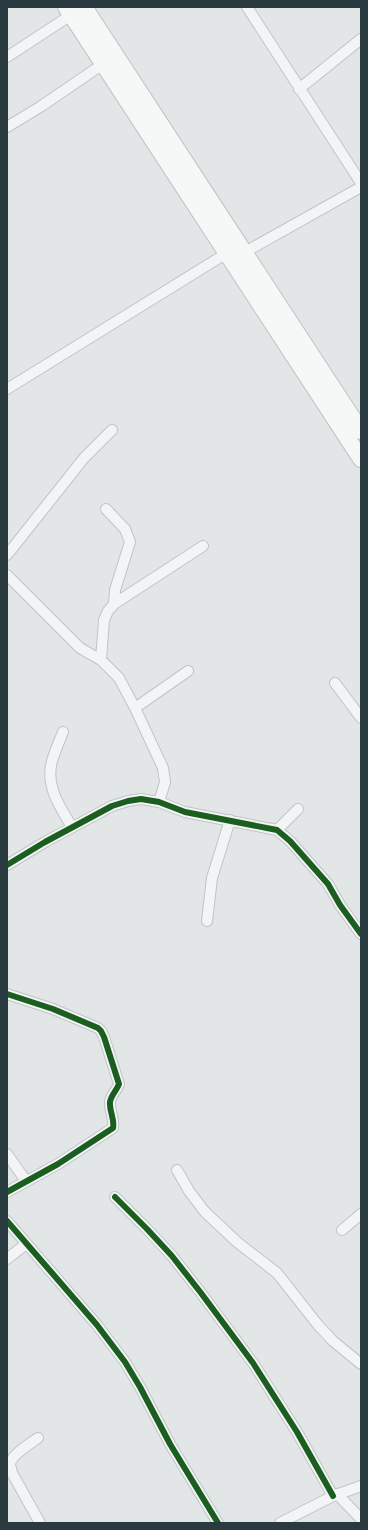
<svg xmlns="http://www.w3.org/2000/svg" width="368" height="1530" viewBox="0 0 368 1530" font-family="Montserrat,sans-serif">
  <style>
    .lines { fill: none; stroke-linecap: round; stroke-linejoin: round }
    .street-casing { stroke: #c1c4c5; stroke-width: 12 }
    .primary-casing { stroke: #bfc3c5; stroke-width: 18 }
    .street { stroke: #f2f4f5; stroke-width: 10 }
    .primary { stroke: #f6f7f7; stroke-width: 16 }
    .cycleway-casing { stroke: #f0f5f7; stroke-width: 8 }
    .cycleway { stroke: #1b5e20; stroke-width: 6 }
  </style>
  <rect width="100%" height="100%" fill="#e3e6e7"/>
  <g class="lines">
    <defs>
      <path id="street" d="M247,7L361,183
        M7,57L71,15
        M299,89L361,39
        M7,127L40,107L103,64
        M245,252L361,187
        M7,389L227,253
        M106,509L125,529L130,542L115,590L114,604
        M7,555L84,458L112,430
        M7,575L80,648L101,660L119,678L135,708L163,768L165,782L159,802
        M101,660L104,620L108,611L114,604L203,546
        M335,683L361,718
        M135,708L188,671
        M63,732C59,742 55,751 52,761C45,786 60,807 72,827
        M277,830L298,809
        M7,865L45,842L112,806L128,801L141,799L159,802L185,812L277,830L290,841L328,884L340,905L361,934
        M207,921L212,878L230,820
        M7,994L53,1009L98,1028L101,1031L104,1037L119,1084C117,1090 111,1095 110,1102C109,1111 115,1119 113,1128L58,1164L7,1192
        M7,1154L26,1181
        M177,1170L189,1191L205,1212L237,1242L277,1273L318,1325L333,1341L361,1364
        M115,1197L147,1229L172,1256L201,1293L253,1363L297,1432L333,1496
        M7,1221L97,1325L125,1362L140,1387L170,1444L218,1523
        M342,1230L361,1214
        M7,1259L26,1244
        M38,1438C31,1443 11,1455 10,1464C10,1467 12,1470 12,1473L40,1523
        M337,1494L361,1519
        M280,1523L333,1496L361,1486"/>
      <path id="primary" d="M66,7L361,459
        M84,7L361,431"/>
    </defs>
    <use href="#street" class="street-casing"/>
    <use href="#primary" class="primary-casing"/>
    <use href="#street" class="street"/>
    <use href="#primary" class="primary"/>
    <defs>
      <path id="cycleway" d="M7,865L45,842L112,806L128,801L141,799L159,802L185,812L277,830L290,841L328,884L340,905L361,934
        M7,994L53,1009L98,1028L101,1031L104,1037L119,1084C117,1090 111,1095 110,1102C109,1111 115,1119 113,1128L58,1164L7,1192
        M115,1197L147,1229L172,1256L201,1293L253,1363L297,1432L333,1496
        M7,1221L97,1325L125,1362L140,1387L170,1444L218,1523"/>
    </defs>
    <use href="#cycleway" class="cycleway-casing"/>
    <use href="#cycleway" class="cycleway"/>
  </g>
  <rect width="368" height="1530" fill="none" stroke="#2a3a41" stroke-width="16"/>
</svg>
